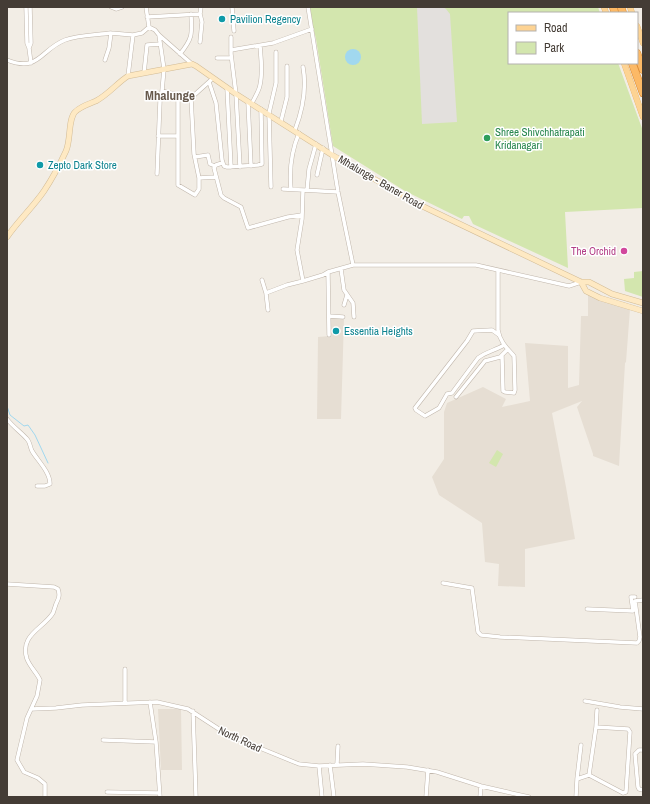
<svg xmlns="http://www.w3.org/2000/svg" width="650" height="804" viewBox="0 0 650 804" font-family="'Archivo Narrow',sans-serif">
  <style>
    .residential { fill: #e6ded3 }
    .green { fill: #d3e6ae }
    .parking { fill: #e3e0dd }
    .water { fill: #a1d8ef }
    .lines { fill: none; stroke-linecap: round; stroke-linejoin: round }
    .stream { stroke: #a1d8ef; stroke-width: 1 }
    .street-casing { stroke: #c0b6ab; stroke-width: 4.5 }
    .secondary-casing { stroke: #d2bb95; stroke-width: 6 }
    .primary-casing { stroke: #e2ad63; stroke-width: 6 }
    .highway-casing { stroke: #db8b36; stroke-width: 8 }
    .street { stroke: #fff; stroke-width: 3.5 }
    .secondary { stroke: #fee9c3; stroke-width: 5 }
    .primary { stroke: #fdd393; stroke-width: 5.5 }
    .highway { stroke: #fcb966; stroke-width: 7 }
    .culture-dot { fill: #0f9aa8; stroke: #fff; stroke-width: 1.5 }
    .leisure-dot { fill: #2e9e5b; stroke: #fff; stroke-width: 1.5 }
    .hotel-dot { fill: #d1479c; stroke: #fff; stroke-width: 1.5 }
    .labels { text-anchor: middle; stroke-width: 3; stroke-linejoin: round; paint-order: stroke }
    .culture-label { font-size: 11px; fill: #0d838f; stroke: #fff; text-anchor: start }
    .leisure-label { font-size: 11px; fill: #27864d; stroke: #fff; text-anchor: start }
    .street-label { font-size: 11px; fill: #443c35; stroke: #fff }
    .hotel-label { font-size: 11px; fill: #b23c85; stroke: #fff; text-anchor: end }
    .quarter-label { font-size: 13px; font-weight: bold; fill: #67594c; stroke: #fff }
  </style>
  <rect width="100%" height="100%" fill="#f2ede5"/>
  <path class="residential" d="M588,294L630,309L626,362L625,363L619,466L593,456V454L577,407L582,401L552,413L566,487L575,539L525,549V587L498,586L499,564L485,562L482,523L439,495L432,477L444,459V412L447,403L483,387L506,399L502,407L530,401L525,343L568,346V388L579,385L581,316H588Z
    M330,317L344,318L341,419H317L318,337L330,336Z
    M158,709H181L182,770H161Z"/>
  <path class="green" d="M308,7H598L600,13H509V63H618L643,131V208L565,212L568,268L473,224L469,216H464L462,219L405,191L333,146L316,39Z
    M643,271V297L625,291L624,279L634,278V272Z
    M497,450L503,454L496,467L489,463Z"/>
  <path class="parking" d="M417,7H443L446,9L450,14L457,122L422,124Z"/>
  <path class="water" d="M345 57a8 8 0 1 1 16 0a8 8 0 1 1-16 0Z"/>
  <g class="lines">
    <path class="stream" d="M7,406L10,415L24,426L28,425L35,435L48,463"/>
    <defs>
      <path id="street" d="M26,7L27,43L29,48L31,63
        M111,7L116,9L122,7
        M146,7L149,27
        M232,7L234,31
        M308,7L338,192L353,265H476L569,286L581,282
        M147,17L200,14L201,7
        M149,27L155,30L159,35L192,64
        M111,33L133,35
        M231,37V54L236,94L240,167
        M200,42L202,22L200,14
        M29,48L31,43L30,7
        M231,50L273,43L312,29
        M180,54C193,38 192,34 191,14
        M217,58H231
        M7,60C39,73 41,49 65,40C78,35 97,35 111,33L109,48L105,60
        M144,73L147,45L160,44
        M128,76L133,35L142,33L149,27
        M209,82L216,103L222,160L224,166L227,167L258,165L262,164L261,109
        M227,88L231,167
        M162,91L191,98L194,154L199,178
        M178,95V185L195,195L199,189V178L215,177
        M191,98L211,80
        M248,102L251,166
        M252,103C255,97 259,91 260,85C263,72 261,58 260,46
        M281,121L287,97V66
        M295,130C303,109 307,89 303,67
        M158,136H178
        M195,157L208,155L210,164L215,166
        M222,163L216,165L214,168L221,195L224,198L241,207L248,228L288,217L302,215
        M157,174L160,101L162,91L164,69L159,35
        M317,175L323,148
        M271,187L269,113L276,83V52
        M283,189L303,190
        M291,189C289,169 291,152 299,133
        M307,190L309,169L316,144
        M341,269L344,290L353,303L354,317
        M498,270V330C500,342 507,348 514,356L515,390L514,393L505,392L503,391L502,356
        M328,272L323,275L303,281L297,250L302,219L303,190L338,192
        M262,280L266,293L287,285L303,281
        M266,293L268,310
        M344,305L347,295
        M329,316L343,317
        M329,335L328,272L353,265
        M499,335L492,330L473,331L467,341L415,408L416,410L425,416L439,408L447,394L452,393L478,358C486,352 496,350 504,345
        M456,397L485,361L500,357L507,350
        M7,419C13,427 21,432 27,439C30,442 30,447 32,451C38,461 50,472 50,484L45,486H37
        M443,583L472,588L478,632L481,635L500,637L637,643L639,641L640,637L635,601L643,600
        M7,584L54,587L58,589C60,595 59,598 56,604C55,607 54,610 53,613C43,629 19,635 27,659C30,667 37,673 40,680L37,696L27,718L17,760L24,772L38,778L45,784V797
        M587,609L633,611L631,597H635
        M125,669V703
        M585,701L620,707L643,709
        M150,702L156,742L160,797
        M31,709L56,708L82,705L157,702L188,709L228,735L299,764L319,766L363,764L407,767L437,772L481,786L529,797
        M193,711L196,797
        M103,740L156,742
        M643,750H639L635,754L638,787L639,789L643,790
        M337,764L338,746
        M330,765L334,797
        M319,766L322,797
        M589,775L623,793L626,792L630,732L628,729L596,727L597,710
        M577,779L581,745
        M107,792L159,793
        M426,797L428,770
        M480,797L481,786
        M576,797L577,779L589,775L596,727"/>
      <path id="secondary" d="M7,237C18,221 33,207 44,191C52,179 60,164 66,151C71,140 68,119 75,112C81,106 89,104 96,101C109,94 117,83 128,76L192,64L196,66L236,94L332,155L422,206L581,282H589L612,294L643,303
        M581,282L586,291L600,298L643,311"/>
      <path id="primary" d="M604,7L606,13
        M630,7L632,13
        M637,26L643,43
        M624,63L643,117"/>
      <path id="highway" d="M613,7L615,13
        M621,7L623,13
        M637,53L643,70
        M632,63L643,93"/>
    </defs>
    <use href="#street" class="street-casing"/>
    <use href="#secondary" class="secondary-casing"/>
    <use href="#primary" class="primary-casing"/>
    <use href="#highway" class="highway-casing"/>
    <use href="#street" class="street"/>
    <use href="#secondary" class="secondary"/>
    <use href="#primary" class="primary"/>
    <use href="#highway" class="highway"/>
  </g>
  <g class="culture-dot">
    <circle cx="222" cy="19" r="4"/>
    <circle cx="40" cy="165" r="4"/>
    <circle cx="336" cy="331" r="4"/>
  </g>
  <circle class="leisure-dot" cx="487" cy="138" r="4"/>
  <circle class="hotel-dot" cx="624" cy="251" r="4"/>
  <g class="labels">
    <g class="culture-label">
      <text x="230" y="23">Pavilion Regency</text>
      <text x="48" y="169">Zepto Dark Store</text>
      <text x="344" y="335">Essentia Heights</text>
    </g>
    <g class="leisure-label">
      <text x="495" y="136">Shree Shivchhatrapati<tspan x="495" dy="13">Kridanagari</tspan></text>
    </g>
    <g class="street-label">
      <text transform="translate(381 182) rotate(30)" y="4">Mhalunge - Baner Road</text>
      <text transform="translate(240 739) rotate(25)" y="4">North Road</text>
    </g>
    <g class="hotel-label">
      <text x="616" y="255">The Orchid</text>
    </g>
    <g class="quarter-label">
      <text x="170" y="100">Mhalunge</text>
    </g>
  </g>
  <rect width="650" height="804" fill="none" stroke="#443c35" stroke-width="16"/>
  <rect x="508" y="12" width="130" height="52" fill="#ffffff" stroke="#b4b1ae"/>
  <rect x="516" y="25" width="20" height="6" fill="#fdd393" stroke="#b4b1ae"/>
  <text x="544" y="32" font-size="12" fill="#443c35">Road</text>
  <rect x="516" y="42" width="20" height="12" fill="#d3e6ae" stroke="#b4b1ae"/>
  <text x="544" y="52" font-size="12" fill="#443c35">Park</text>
</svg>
